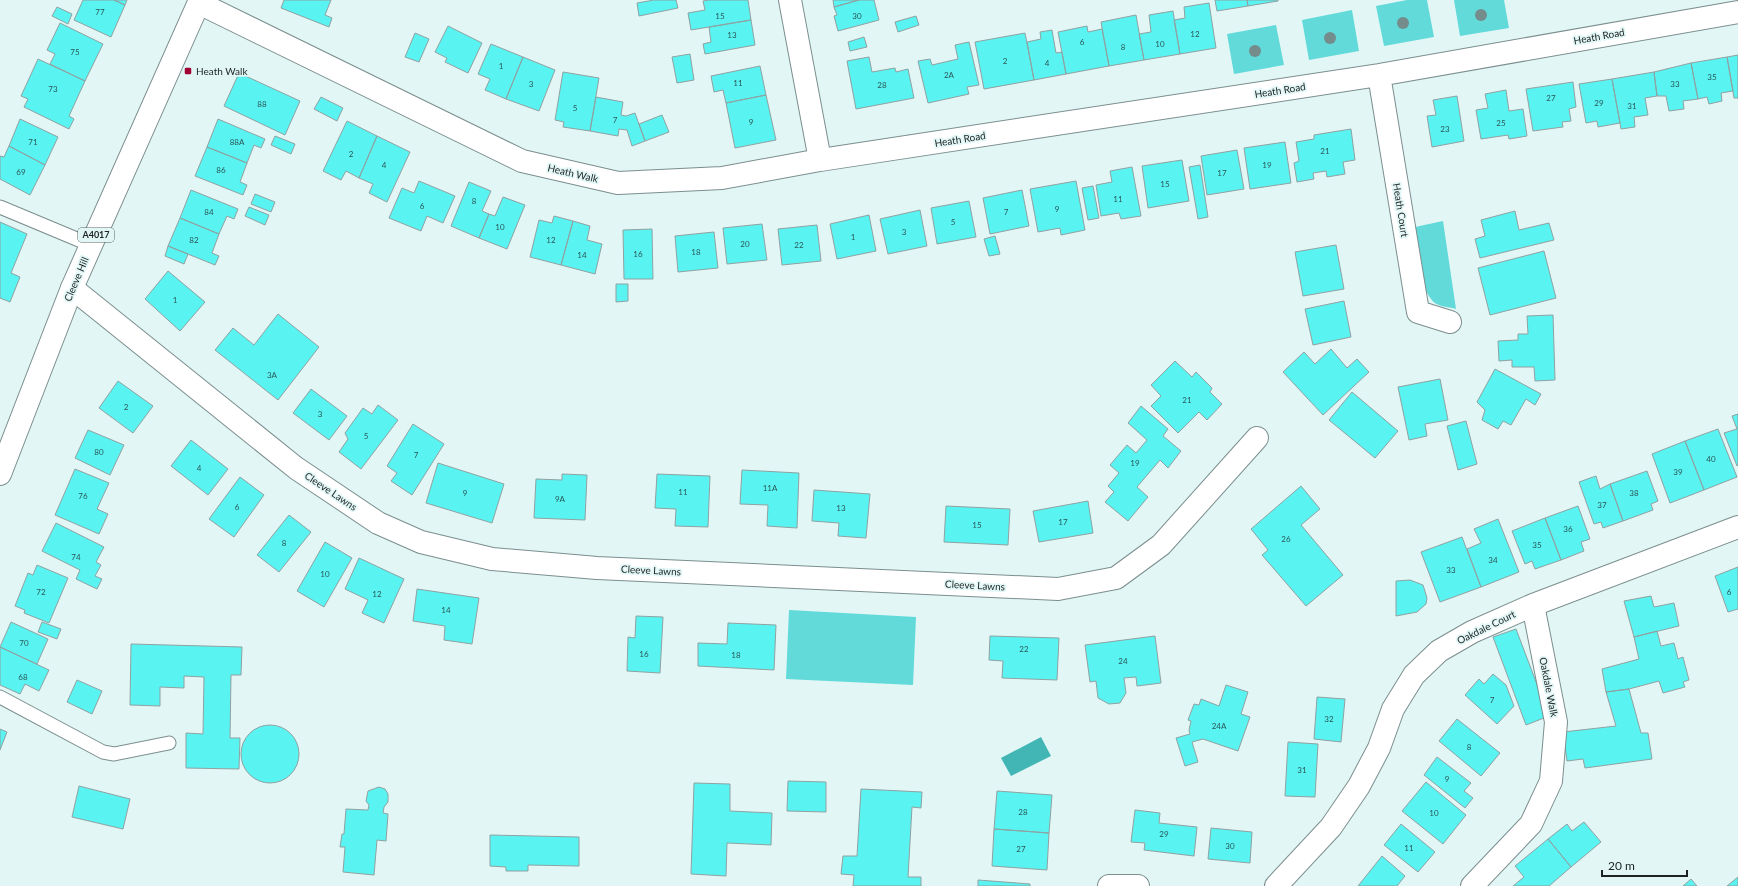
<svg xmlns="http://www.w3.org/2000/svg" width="1738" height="886" viewBox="0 0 1738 886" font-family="Lato,sans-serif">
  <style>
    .green { fill: #62dad9 }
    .water { fill: #41b6b5 }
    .building { fill: #59f3f2; stroke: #8fa2a1 }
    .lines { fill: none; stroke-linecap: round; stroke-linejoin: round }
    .lane-casing { stroke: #7c8e8e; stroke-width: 15 }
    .street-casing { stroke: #7c8e8e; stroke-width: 24 }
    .primary-casing { stroke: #7c8e8e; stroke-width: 24 }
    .lane { stroke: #fff; stroke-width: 13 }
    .street { stroke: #fff; stroke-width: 22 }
    .primary { stroke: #fff; stroke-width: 22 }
    .tree { fill: #758c8c }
    .poi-dot { fill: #a20335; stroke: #e2f6f6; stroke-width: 1.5 }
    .labels { text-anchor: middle; stroke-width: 3.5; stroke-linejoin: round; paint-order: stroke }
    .number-label { font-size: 8px; fill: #2b5757 }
    .shield { fill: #e2f6f6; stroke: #576262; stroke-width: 1 }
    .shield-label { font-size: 9px; font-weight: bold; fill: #1c2323 }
    .street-label { font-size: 10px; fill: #1c2323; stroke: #e2f6f6 }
    .poi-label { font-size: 10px; fill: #1c2323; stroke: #e2f6f6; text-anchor: start }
  </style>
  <rect width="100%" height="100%" fill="#e2f6f6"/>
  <path class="green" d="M1407,0H1427L1434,37L1384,46L1376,6Z
    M1454,0H1504L1509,28L1460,36Z
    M1352,10L1359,51L1309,60L1302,20Z
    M1276,25L1284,65L1234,74L1227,34Z
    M1443,221L1456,309C1450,307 1440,307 1435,303C1418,289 1418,248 1415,227Z
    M789,610L916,617L913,685L786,679Z"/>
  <path class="water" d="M1041,737L1051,756L1011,776L1001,758Z"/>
  <path class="building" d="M83,0H114L125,5L111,37L74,20Z
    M114,0H127L125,5Z
    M284,0H331L325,15L332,18L329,27L281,8Z
    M654,0H676L678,8L639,16L637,3Z
    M709,0H748L751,20L691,30L688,13L705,10L703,1Z
    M833,0H859L834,7Z
    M859,0H874L879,20L838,31L834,16L837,15L834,7Z
    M1215,0H1247L1248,6L1217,11Z
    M1247,0H1278V1L1248,6Z
    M1209,3L1216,48L1180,54L1174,20L1185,18L1184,7Z
    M57,7L72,14L68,24L52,16Z
    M1173,11L1180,54L1144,60L1139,34L1151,32L1149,15Z
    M1136,15L1144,60L1109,66L1101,22Z
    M916,16L919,25L898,32L895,22Z
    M751,20L755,45L705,54L703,44L711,42L709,27Z
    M60,23L103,44L85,81L50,64L55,54L47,50Z
    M448,26L482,43L468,73L445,62L447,58L435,52Z
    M1087,26L1088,32L1102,29L1109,66L1066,74L1058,32Z
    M1052,30L1056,53L1062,52L1066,74L1034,80L1027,42L1041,39L1040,32Z
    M415,33L429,39L419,62L405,57Z
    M1025,33L1034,80L984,89L975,42Z
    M864,37L867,47L850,51L848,42Z
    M969,42L979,85L967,87L969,94L928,103L918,61L930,59L932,65L958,59L955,45Z
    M491,44L523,57L506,99L485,90L490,79L478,74Z
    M690,54L694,80L677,83L672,57Z
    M1738,55V98H1734L1727,57Z
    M523,57L555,70L539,111L506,99Z
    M869,57L872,72L895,68L896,72L908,69L914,98L856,109L847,61Z
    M1727,57L1733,91L1721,93L1722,101L1709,104L1707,97L1698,99L1691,63Z
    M38,59L85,81L69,116L74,119L69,129L24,107L28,99L21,96Z
    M1691,63L1698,99L1683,101L1684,109L1669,111L1666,96H1657L1654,72Z
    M760,66L766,95L726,103L723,90L714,92L711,76Z
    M563,72L599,78L590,131L563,127L564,122L555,120Z
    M1654,72L1657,96L1645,98L1648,115L1634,117L1635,127L1621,129L1612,79Z
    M239,73L300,101L285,135L224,106Z
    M1612,79L1620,123L1598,127L1597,121L1586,123L1579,84Z
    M1573,82L1576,107L1569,109L1571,121L1562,122L1563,127L1533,131L1526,89Z
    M1506,90L1509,111L1523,109L1527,136L1509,139L1508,135L1481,139L1476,110L1488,108L1485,94Z
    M766,95L776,140L735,148L726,103Z
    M1457,96L1464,141L1432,147L1427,116L1436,115L1433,100Z
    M321,97L343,108L337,121L314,109Z
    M596,97L623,102L621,115L626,116L635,113L645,141L632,146L627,130L619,129L618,136L590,131Z
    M662,115L669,132L645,141L639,124Z
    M20,119L58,137L45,165L9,146Z
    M218,119L265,139L261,148L254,145L247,163L207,147Z
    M347,121L377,136L359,178L346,171L341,180L323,171Z
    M1351,129L1355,160L1343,162L1345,174L1327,177L1326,171L1313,173L1314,179L1297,182L1294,163L1299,161L1296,142L1314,139V135Z
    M275,136L295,144L291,154L271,145Z
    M377,136L410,152L387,202L369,193L373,184L359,178Z
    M1285,142L1291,183L1250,189L1244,148Z
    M9,146L45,165L30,195L0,179V156L4,157Z
    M207,147L247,163L240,182L247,185L243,195L195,176Z
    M1237,150L1244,189L1207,195L1201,156Z
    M1182,160L1189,201L1148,208L1142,166Z
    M1200,165L1208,217L1198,219L1189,167Z
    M1132,167L1141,216L1121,219L1119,213L1101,216L1096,185L1112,182L1110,171Z
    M419,181L455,196L443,223L427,216L421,231L389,218L402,188L414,193Z
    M1076,181L1085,230L1061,235L1060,228L1038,232L1030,189Z
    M469,182L491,191L482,211L489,214L479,238L451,226Z
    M1093,186L1099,218L1088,220L1082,188Z
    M191,190L238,209L234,219L227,216L219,234L180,218Z
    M1022,190L1029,226L990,234L983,198Z
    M255,194L275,202L271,212L251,204Z
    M503,197L525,205L507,249L479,238L489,214L495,216Z
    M969,201L976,237L937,244L931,208Z
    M249,207L269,215L265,225L245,216Z
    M920,210L927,246L888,254L880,219Z
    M1515,211L1519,230L1549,223L1554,240L1480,258L1475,239L1485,236L1481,220Z
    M869,215L876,251L837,259L830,224Z
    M554,216L573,221L561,265L530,257L539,220L552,223Z
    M180,218L219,234L212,253L219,256L215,265L168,246Z
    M573,221L590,226L587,240L602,244L595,274L561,265Z
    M0,222L27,234L11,273L20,277L10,302L0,298Z
    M762,224L767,260L727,264L723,228Z
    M817,225L821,261L782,265L778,229Z
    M652,229L653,279H624L623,230Z
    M714,232L718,268L678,272L675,236Z
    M995,236L1000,254L989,256L984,239Z
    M1336,245L1344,289L1303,296L1295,252Z
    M168,246L188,254L184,264L165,256Z
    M1544,251L1556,298L1490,315L1478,268Z
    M168,271L205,302L180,331L145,299Z
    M616,284H628V301L616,302Z
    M1344,301L1351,337L1313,345L1305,309Z
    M278,314L319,347L278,400L215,350L233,328L254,345Z
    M1553,315L1555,380L1535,381L1534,367H1512V360L1499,361L1498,341L1518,340V334H1528L1527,316Z
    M1331,349L1347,368L1357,359L1369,372L1323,415L1283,372L1304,352L1315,364Z
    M1175,361L1192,377L1196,372L1212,388L1210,392L1222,404L1207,420L1199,412L1178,433L1151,406L1161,396L1151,385Z
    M1495,369L1541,394L1535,405L1526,399L1511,425L1503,421L1498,429L1482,420L1485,410L1477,402Z
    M1440,379L1448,420L1425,424L1427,436L1409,440L1398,387Z
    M118,381L153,406L133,433L99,408Z
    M311,389L347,416L329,440L293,413Z
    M1352,392L1398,431L1375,458L1329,420Z
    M378,405L398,420L361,469L339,452L348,439L345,433L363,408L372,414Z
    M1141,406L1168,429L1163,436L1181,451L1168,468L1160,460L1137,487L1148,497L1128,521L1105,502L1114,492L1108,486L1119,473L1110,465L1127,445L1136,453L1147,440L1128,423Z
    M1738,414V465L1737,466L1724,433L1737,429L1732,416Z
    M1466,421L1477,464L1458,470L1447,426Z
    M413,424L444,444L412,495L391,481L397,473L387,466Z
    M1718,429L1737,477L1704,490L1685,441Z
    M88,430L124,445L110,475L75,458Z
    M191,440L228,469L208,495L171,466Z
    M1685,441L1704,490L1670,503L1652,454Z
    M438,463L504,484L492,523L426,503Z
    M75,469L109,483L97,509L108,514L99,534L55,515Z
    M742,470L799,473L797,528L767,526L768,505L740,504Z
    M1647,471L1658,501L1651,504L1653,510L1623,521L1610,484Z
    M562,474L587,475L585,520L534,518L536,479L562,480Z
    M657,474L710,476L708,527L675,526L676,509L655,508Z
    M1596,476L1600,489L1610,484L1623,521L1603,528L1601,522L1594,524L1579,482Z
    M240,477L264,495L234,537L209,519Z
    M1301,486L1320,509L1301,525L1343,575L1306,606L1262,555L1268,550L1251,529Z
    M814,490L870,494L866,538L838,536L839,523L812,521Z
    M1088,501L1093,533L1039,542L1033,511Z
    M946,506L1010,509L1008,545L944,542Z
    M1578,506L1590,539L1581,542L1584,551L1561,560L1545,518Z
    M289,515L311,532L279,572L257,555Z
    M1545,518L1561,560L1535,569L1532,561L1525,564L1512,531Z
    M1498,519L1519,572L1481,587L1467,549L1481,543L1474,529Z
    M56,523L104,547L96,562L101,565L95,576L102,579L97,589L76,579L80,570L42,551Z
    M1462,537L1481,587L1440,602L1421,552Z
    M325,542L352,558L324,607L297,591Z
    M359,558L404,579L384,623L362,613L368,600L345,589Z
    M37,565L68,578L49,623L24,613L25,610L15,606L28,573L33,575Z
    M1738,567V609L1728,612L1715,576Z
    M1410,580L1423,585L1427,598L1426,604L1417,612L1396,616V581Z
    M417,589L479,598L472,644L444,640L445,626L413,621Z
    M1651,596L1654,607L1674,603L1679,626L1634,637L1624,601Z
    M636,616L663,617L660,673L627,671L628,637L635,638Z
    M11,622L48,639L37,664L0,647Z
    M42,622L61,629L57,639L38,632Z
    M728,623L776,625L774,670L698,666V643L727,644Z
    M1516,629L1549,716L1526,725L1493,637Z
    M1657,631L1661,646L1674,643L1678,659L1683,657L1689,680L1683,682L1685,687L1663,693L1659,681L1629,689L1606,692L1602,669L1639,659L1634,637Z
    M990,636L1059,638L1057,680L1002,678L1003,661L989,660Z
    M1155,636L1161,683L1137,686L1136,677L1124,678L1126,693L1120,703L1109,704L1098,698L1096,681L1090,682L1085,645Z
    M131,644L242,647L241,675H231L230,738H240L239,769L186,768V733L203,734L204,677L184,676V688L160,687V706L130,705Z
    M0,647L49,670L39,691L25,684L20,694L0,685Z
    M1493,674L1506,685L1514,706L1497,724L1465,695L1479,679L1484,684Z
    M77,680L102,691L92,714L67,702Z
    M1226,685L1248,692L1241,714L1250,717L1238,751L1203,739L1192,742L1198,762L1185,766L1176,738L1190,734L1189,730L1191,721L1188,720L1194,704L1199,705L1201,699L1219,706Z
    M1629,689L1641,733H1648L1652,759L1585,768L1583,759L1567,761L1563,732L1616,726L1606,692Z
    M1317,697L1345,699L1341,742L1314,739Z
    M1457,719L1500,753L1481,776L1439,741Z
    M241 754a29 29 0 1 1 58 0a29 29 0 1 1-58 0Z
    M0,729L7,732L0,750Z
    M1288,742L1318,744L1315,797L1285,796Z
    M1437,757L1471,783L1464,791L1473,798L1465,808L1424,775Z
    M788,781L826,782V812L787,811Z
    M1426,782L1466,815L1443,844L1402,811Z
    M694,783L730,784V811L772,813L771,845L727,843L726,876L691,874Z
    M79,786L130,799L123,829L72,817Z
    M379,787L385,789L388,794V802L384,807L383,813L388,814L386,841L377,840L374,875L343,872L345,847H340L342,834H344L346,809L368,810L369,805L366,801L368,791Z
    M861,789L922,792L921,808L912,807L908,877H921V886H853L854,875L841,874L843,856H857Z
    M997,791L1052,795L1049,833L994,829Z
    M1135,810L1160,813L1159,823L1197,827L1194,856L1144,850L1145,843L1131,842Z
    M1584,822L1601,842L1571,867L1548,839L1567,824L1572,831Z
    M1401,824L1435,852L1418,872L1384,845Z
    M1211,828L1252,832L1250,863L1208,859Z
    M994,829L1049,833L1047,870L992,866Z
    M490,835L579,837V866L528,865V871H506V867L490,866Z
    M1548,839L1571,867L1549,886H1513L1524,877L1515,866Z
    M1382,856L1405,876L1397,886H1358Z
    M1738,877V886H1727Z
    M1691,879L1697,886H1683Z
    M978,880L1030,884V886H978Z"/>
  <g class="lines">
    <defs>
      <path id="lane" d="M0,207L91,245
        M0,697L103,752L114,754L169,743"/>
      <path id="street" d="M790,0L820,160
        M199,3L522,161L618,183L722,178L820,160L1379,75L1738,12
        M1379,75L1418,312L1450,322
        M72,288L296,468L378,523L421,542L492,559L597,568L1058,589L1116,578L1161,545L1257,438
        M1109,886H1138
        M1276,886L1331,827L1359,786L1379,748L1393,709L1414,675L1439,651L1472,632L1533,605L1738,527
        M1472,886L1531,824L1551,781L1556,722L1533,605"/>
      <path id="primary" d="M0,474L72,288L200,0"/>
    </defs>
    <use href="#lane" class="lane-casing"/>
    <use href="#street" class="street-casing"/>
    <use href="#primary" class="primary-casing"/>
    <use href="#lane" class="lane"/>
    <use href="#street" class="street"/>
    <use href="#primary" class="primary"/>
  </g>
  <g class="tree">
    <circle cx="1481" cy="15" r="6"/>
    <circle cx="1403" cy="23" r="6"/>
    <circle cx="1330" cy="38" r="6"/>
    <circle cx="1255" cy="51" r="6"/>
  </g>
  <rect class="poi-dot" x="184" y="67" width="8" height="8" rx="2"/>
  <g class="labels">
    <g class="number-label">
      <text x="100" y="15">77</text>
      <text x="720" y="19">15</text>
      <text x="857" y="19">30</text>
      <text x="1195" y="37">12</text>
      <text x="732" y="38">13</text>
      <text x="1082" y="45">6</text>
      <text x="1160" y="47">10</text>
      <text x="1123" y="50">8</text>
      <text x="75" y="55">75</text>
      <text x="1005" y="64">2</text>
      <text x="1047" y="66">4</text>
      <text x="501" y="69">1</text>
      <text x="949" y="78">2A</text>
      <text x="1712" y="80">35</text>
      <text x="738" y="86">11</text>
      <text x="531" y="87">3</text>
      <text x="1675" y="87">33</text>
      <text x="882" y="88">28</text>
      <text x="53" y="92">73</text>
      <text x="1551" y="101">27</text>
      <text x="1599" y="106">29</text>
      <text x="262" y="107">88</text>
      <text x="1632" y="109">31</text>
      <text x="575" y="111">5</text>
      <text x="615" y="123">7</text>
      <text x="751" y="125">9</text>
      <text x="1501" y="126">25</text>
      <text x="1445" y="132">23</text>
      <text x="33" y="145">71</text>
      <text x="237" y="145">88A</text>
      <text x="1325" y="154">21</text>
      <text x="351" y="157">2</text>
      <text x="384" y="168">4</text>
      <text x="1267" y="168">19</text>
      <text x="221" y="173">86</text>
      <text x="21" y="175">69</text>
      <text x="1222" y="176">17</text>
      <text x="1165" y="187">15</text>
      <text x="1118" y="202">11</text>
      <text x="474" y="204">8</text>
      <text x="422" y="209">6</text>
      <text x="1057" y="212">9</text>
      <text x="209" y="215">84</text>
      <text x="1006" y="215">7</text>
      <text x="953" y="225">5</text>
      <text x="500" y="230">10</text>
      <text x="904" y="235">3</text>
      <text x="853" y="240">1</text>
      <text x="194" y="243">82</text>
      <text x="551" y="243">12</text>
      <text x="745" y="247">20</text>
      <text x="799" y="248">22</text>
      <text x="696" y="255">18</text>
      <text x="638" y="257">16</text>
      <text x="582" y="258">14</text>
      <text x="175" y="303">1</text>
      <text x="272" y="378">3A</text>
      <text x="1187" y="403">21</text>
      <text x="126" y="410">2</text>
      <text x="320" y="417">3</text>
      <text x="366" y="439">5</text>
      <text x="99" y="455">80</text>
      <text x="416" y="458">7</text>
      <text x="1711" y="462">40</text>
      <text x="1135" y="466">19</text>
      <text x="199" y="471">4</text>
      <text x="1678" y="475">39</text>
      <text x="770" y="491">11A</text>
      <text x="683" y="495">11</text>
      <text x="465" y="496">9</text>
      <text x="1634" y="496">38</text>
      <text x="83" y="499">76</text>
      <text x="560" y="502">9A</text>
      <text x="1602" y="508">37</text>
      <text x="237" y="510">6</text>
      <text x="841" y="511">13</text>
      <text x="1063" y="525">17</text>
      <text x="977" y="528">15</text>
      <text x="1568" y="532">36</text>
      <text x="1286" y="542">26</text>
      <text x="284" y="546">8</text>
      <text x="1537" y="548">35</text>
      <text x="76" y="560">74</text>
      <text x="1493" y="563">34</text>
      <text x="1451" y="573">33</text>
      <text x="325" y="577">10</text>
      <text x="41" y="595">72</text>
      <text x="1729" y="595">6</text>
      <text x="377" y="597">12</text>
      <text x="446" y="613">14</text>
      <text x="24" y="646">70</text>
      <text x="1024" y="652">22</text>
      <text x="644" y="657">16</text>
      <text x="736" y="658">18</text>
      <text x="1123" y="664">24</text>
      <text x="23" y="680">68</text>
      <text x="1492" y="703">7</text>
      <text x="1329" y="722">32</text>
      <text x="1219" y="729">24A</text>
      <text x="1469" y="750">8</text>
      <text x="1302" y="773">31</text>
      <text x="1447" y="782">9</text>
      <text x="1023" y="815">28</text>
      <text x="1434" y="816">10</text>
      <text x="1164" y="837">29</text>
      <text x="1230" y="849">30</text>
      <text x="1409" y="851">11</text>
      <text x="1021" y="852">27</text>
    </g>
    <rect class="shield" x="78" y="228" width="36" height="14" rx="3"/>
    <g class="shield-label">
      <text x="96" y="238">A4017</text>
    </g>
    <g class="street-label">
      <text transform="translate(1599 36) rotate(-10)" y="4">Heath Road</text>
      <text transform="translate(1280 90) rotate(-9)" y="4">Heath Road</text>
      <text transform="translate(960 139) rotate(-9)" y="4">Heath Road</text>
      <text transform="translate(573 173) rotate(13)" y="4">Heath Walk</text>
      <text transform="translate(1401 210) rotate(81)" y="4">Heath Court</text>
      <text transform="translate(76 279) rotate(-67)" y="4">Cleeve Hill</text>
      <text transform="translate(331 491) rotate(34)" y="4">Cleeve Lawns</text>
      <text transform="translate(651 570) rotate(3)" y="4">Cleeve Lawns</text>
      <text transform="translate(975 585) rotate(3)" y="4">Cleeve Lawns</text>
      <text transform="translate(1486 627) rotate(-26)" y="4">Oakdale Court</text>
      <text transform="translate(1549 687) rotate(79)" y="4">Oakdale Walk</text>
    </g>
    <g class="poi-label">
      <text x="196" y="75">Heath Walk</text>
    </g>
  </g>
  <path d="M1602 870v6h85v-6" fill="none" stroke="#1c2323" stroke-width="2"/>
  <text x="1608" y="870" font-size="12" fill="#1c2323" stroke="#e2f6f6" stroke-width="3" paint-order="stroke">20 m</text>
</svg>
